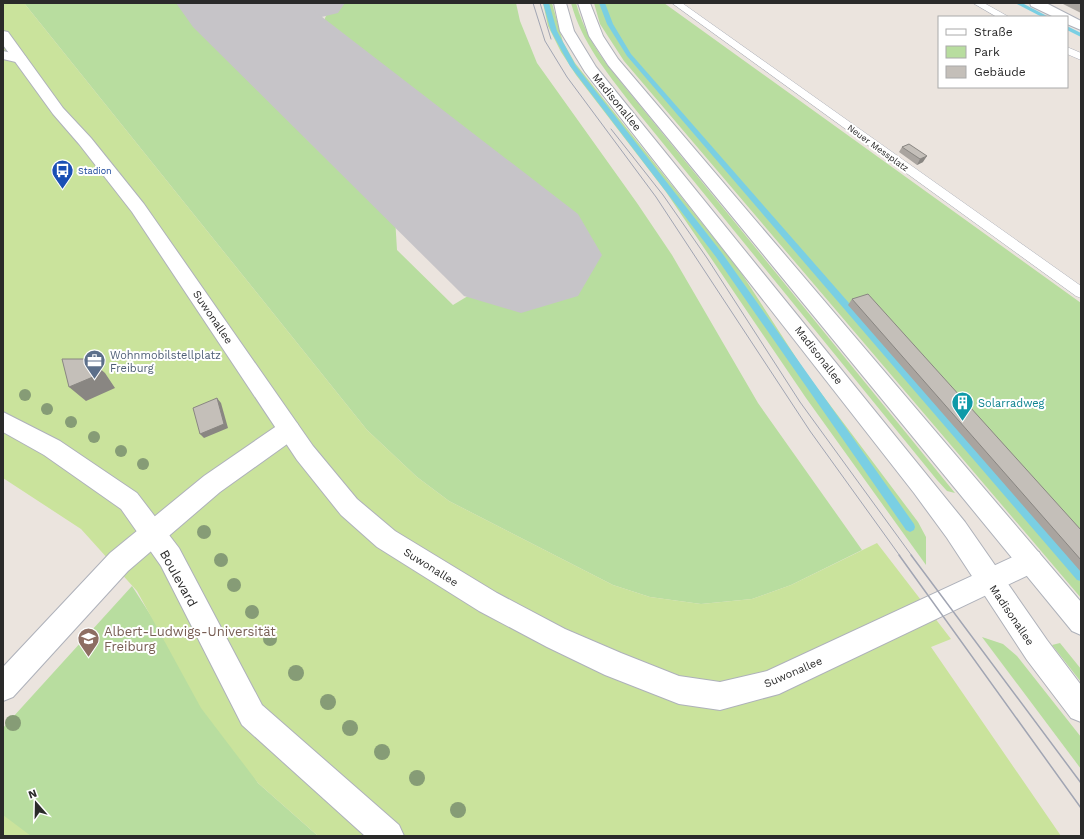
<svg xmlns="http://www.w3.org/2000/svg" width="1084" height="839" viewBox="0 0 1084 839" font-family="'Work Sans',sans-serif">
  <style>
    .green { fill: #b8dd9f }
    .pitch { fill: #cae39c }
    .lines { fill: none; stroke-linecap: round; stroke-linejoin: round }
    .stream { fill: #7acfe3; fill-rule: evenodd }
    .taxiway { fill: #c6c4c8; fill-rule: evenodd }
    .runway { fill: #c6c4c8; fill-rule: evenodd }
    .service-casing { stroke: #aeb1ba; stroke-width: 1 }
    .pedestrian-casing { stroke: #aeb1ba; stroke-width: 2 }
    .minor-casing { stroke: #aeb1ba; stroke-width: 2 }
    .tertiary-casing { stroke: #aeb1ba; stroke-width: 2 }
    .secondary-casing { stroke: #aeb1ba; stroke-width: 2 }
    .service { fill: #fff; fill-rule: evenodd }
    .pedestrian { fill: #fff; fill-rule: evenodd }
    .minor { fill: #fff; fill-rule: evenodd }
    .tertiary { fill: #fff; fill-rule: evenodd }
    .secondary { fill: #fff; fill-rule: evenodd }
    .tram-far1 { stroke: #a1a5b3; stroke-width: 1 }
    .tram { stroke: #a1a5b3; stroke-width: 1.5 }
    .tree { fill: #869c76 }
    .wall { fill: #a9a49f }
    .shaded-wall { fill: #898682 }
    .building { fill: #c4bfb9; stroke: #898682 }
    .labels { text-anchor: middle; stroke-width: 4; stroke-linejoin: round; paint-order: stroke }
    .far-street-label { font-size: 9px; fill: #2a2a2a; stroke: #fff }
    .far-transit-label { font-size: 9px; fill: #164399; stroke: #fff; text-anchor: start }
    .street-label { font-size: 11px; fill: #2a2a2a; stroke: #fff }
    .service-label { font-size: 11px; fill: #4e5e75; stroke: #fff; text-anchor: start }
    .culture-label { font-size: 11px; fill: #0d838f; stroke: #fff; text-anchor: start }
    .near-street-label { font-size: 13px; fill: #2a2a2a; stroke: #fff }
    .near-education-label { font-size: 13px; fill: #785e54; stroke: #fff; text-anchor: start }
  </style>
  <rect width="100%" height="100%" fill="#ebe4de"/>
  <path class="green" d="M24,3H184L394,201L397,250L453,305L570,234L325,36C322,17 325,13 341,3H516L520,21L537,63L637,203L672,255L758,403L862,550L791,585L752,599L701,604L650,597L613,585L449,501L417,477L367,430Z
    M543,3H552L563,42L575,63L740,271L806,373L918,522L926,537V565L806,398L666,192L576,75L561,52L548,26Z
    M571,3H576C583,28 595,49 611,70L955,493L947,491L937,480L631,104C606,71 582,43 571,3Z
    M594,3H664L1081,303V598L624,61L600,24Z
    M132,586L258,783L318,836H3V728Z
    M982,637L1003,644L1017,656L1081,737V769Z
    M1060,643L1081,669V682L1052,645Z"/>
  <path class="pitch" d="M3,3H24L367,430L417,477L449,501L613,585L650,597L701,604L752,599L791,585L877,543L951,639L931,647L1061,836H318L258,783L201,708L137,591L81,529L3,478Z
    M3,815L31,836H3Z"/>
  <g class="lines">
    <path class="stream" d="M543,3H549L557,31L576,66L722,253L914,524L915,527L914,530L910,532L906,530L716,257L570,66L551,31Z
      M599,3H605L613,24L631,54L1081,568V581L1077,580L627,56L607,24Z
      M1015,3H1022L1049,17H1042Z
      M1067,26L1081,33V37L1067,30Z"/>
    <path class="taxiway" d="M220,3H345L338,13C292,24 270,31 223,18L216,8Z"/>
    <path class="runway" d="M176,3H304L578,214L602,255L578,296L521,313L464,296L193,27Z"/>
    <defs>
      <path id="service" d="M672,3H682L1081,286V298L1076,296Z
        M973,3H984L1009,17H997Z
        M1067,47L1081,53V60L1067,54Z"/>
      <path id="pedestrian" d="M1030,3H1046L1081,21V30L1067,24V17H1054L1031,6Z
        M3,412L60,441L137,493L179,548L262,705L399,825L404,836H365L242,725L161,566L121,509L44,455L3,432Z"/>
      <path id="minor" d="M3,51L25,56L27,59L25,62L20,63L3,59Z
        M289,420L297,423L300,430L297,437L220,492L128,571L13,697L3,701V667L110,553L204,476L281,423Z"/>
      <path id="tertiary" d="M3,31L8,32L63,108L91,138L144,204L313,446L357,499L395,531L497,593L565,629L621,653L679,676L720,682L767,671L1030,549L1039,552L1043,561L1039,570L779,694L720,710L679,704L605,675L547,647L479,611L377,547L341,515L297,460L132,212L79,144L53,114L3,45Z"/>
      <path id="secondary" d="M554,3H566L574,31L596,67L965,522L1047,640L1081,685V722L1071,718L1027,660L947,538L914,493L585,72L560,31Z
        M578,3H590L603,36L618,59L1081,602V635L1072,631L608,65L589,36Z"/>
    </defs>
    <use href="#service" class="service-casing"/>
    <use href="#pedestrian" class="pedestrian-casing"/>
    <use href="#minor" class="minor-casing"/>
    <use href="#tertiary" class="tertiary-casing"/>
    <use href="#secondary" class="secondary-casing"/>
    <use href="#service" class="service"/>
    <use href="#pedestrian" class="pedestrian"/>
    <use href="#minor" class="minor"/>
    <use href="#tertiary" class="tertiary"/>
    <use href="#secondary" class="secondary"/>
    <path class="tram-far1" d="M533,3L545,41L567,77L656,197L810,431L900,556
      M540,3L551,39
      M611,129L663,195L707,258L800,402L912,556"/>
    <path class="tram" d="M899,555L1081,808
      M911,555L1081,783"/>
  </g>
  <g class="tree">
    <circle cx="25" cy="395" r="6"/>
    <circle cx="47" cy="409" r="6"/>
    <circle cx="71" cy="422" r="6"/>
    <circle cx="94" cy="437" r="6"/>
    <circle cx="121" cy="451" r="6"/>
    <circle cx="143" cy="464" r="6"/>
    <circle cx="204" cy="532" r="7"/>
    <circle cx="221" cy="560" r="7"/>
    <circle cx="234" cy="585" r="7"/>
    <circle cx="252" cy="612" r="7"/>
    <circle cx="270" cy="639" r="7"/>
    <circle cx="296" cy="673" r="8"/>
    <circle cx="328" cy="702" r="8"/>
    <circle cx="13" cy="723" r="8"/>
    <circle cx="350" cy="728" r="8"/>
    <circle cx="382" cy="752" r="8"/>
    <circle cx="417" cy="778" r="8"/>
    <circle cx="458" cy="810" r="8"/>
  </g>
  <path class="wall" d="M1061,3H1081V13Z
    M909,144L923,162L917,165L899,152L902,147Z
    M852,299L1081,530V572L848,305Z"/>
  <path class="shaded-wall" d="M927,156L923,162L917,165L920,159Z
    M89,359L105,373L115,388L86,401L69,387Z
    M217,398L221,403L228,428L204,438L200,434Z"/>
  <path class="building" d="M909,144L927,156L920,159L902,147Z
    M868,294L1081,530V560L852,299Z
    M62,359H89L100,374L69,387Z
    M217,398L224,424L200,434L193,408Z"/>
  <defs>
    <symbol id="bus-pin" viewBox="-11 -11 22 30"><path d="M0 17L-7.5 6A9.5 9.5 0 1 1 7.5 6Z" fill="#1a4fb4" stroke="#fff"/><path d="M-5-6H5V4H4V6H2V4H-2V6H-4V4H-5ZM-3.5-4V0h7V-4ZM-3.5 1.2v1.5H-2V1.2ZM2 1.2v1.5H3.5V1.2Z" fill="#fff"/></symbol>
    <symbol id="office-pin" viewBox="-11 -11 22 30"><path d="M0 17L-7.5 6A9.5 9.5 0 1 1 7.5 6Z" fill="#5c6f8a" stroke="#fff"/><path d="M-6-3h4V-5.5h4V-3h4V5H-6ZM-1-4.5V-3h2v-1.5ZM-6 0V1H6V0Z" fill="#fff"/></symbol>
    <symbol id="building-pin" viewBox="-11 -11 22 30"><path d="M0 17L-7.5 6A9.5 9.5 0 1 1 7.5 6Z" fill="#0f9aa8" stroke="#fff"/><path d="M-4-6H4V6H1V3H-1V6H-4ZM-2.5-4.3h1.7v1.8h-1.7ZM.8-4.3h1.7v1.8H.8ZM-2.5-1h1.7V.8h-1.7ZM.8-1h1.7V.8H.8Z" fill="#fff"/></symbol>
    <symbol id="university-pin" viewBox="-11 -11 22 30"><path d="M0 17L-7.5 6A9.5 9.5 0 1 1 7.5 6Z" fill="#8d6e63" stroke="#fff"/><path d="M0-5L7-2L0 1L-7-2ZM-4 1L0 2.5L4 1V4Q0 6-4 4Z" fill="#fff"/></symbol>
  </defs>
  <g fill-rule="evenodd">
    <use href="#bus-pin" x="50" y="158" width="25" height="34"/>
    <use href="#office-pin" x="82" y="348" width="25" height="34"/>
    <use href="#building-pin" x="950" y="390" width="25" height="34"/>
    <use href="#university-pin" x="76" y="626" width="25" height="34"/>
  </g>
  <g class="labels">
    <g class="far-street-label">
      <text transform="translate(878 148) rotate(36)" y="3">Neuer Messplatz</text>
    </g>
    <g class="far-transit-label">
      <text x="78" y="174">Stadion</text>
    </g>
    <g class="street-label">
      <text transform="translate(617 102) rotate(51)" y="4">Madisonallee</text>
      <text transform="translate(213 317) rotate(56)" y="4">Suwonallee</text>
      <text transform="translate(819 355) rotate(52)" y="4">Madisonallee</text>
      <text transform="translate(431 567) rotate(32)" y="4">Suwonallee</text>
      <text transform="translate(1012 615) rotate(56)" y="4">Madisonallee</text>
      <text transform="translate(793 672) rotate(-23)" y="4">Suwonallee</text>
    </g>
    <g class="service-label">
      <text x="110" y="359">Wohnmobilstellplatz<tspan x="110" dy="13">Freiburg</tspan></text>
    </g>
    <g class="culture-label">
      <text x="978" y="407">Solarradweg</text>
    </g>
    <g class="near-street-label">
      <text transform="translate(179 578) rotate(61)" y="5">Boulevard</text>
    </g>
    <g class="near-education-label">
      <text x="104" y="636">Albert-Ludwigs-Universität<tspan x="104" dy="15">Freiburg</tspan></text>
    </g>
  </g>
  <rect width="1084" height="839" fill="none" stroke="#2a2a2a" stroke-width="8"/>
  <rect x="938" y="16" width="130" height="72" fill="#ffffff" stroke="#aaaaaa"/>
  <rect x="946" y="29" width="20" height="6" fill="#ffffff" stroke="#aaaaaa"/>
  <text x="974" y="36" font-size="12" fill="#2a2a2a">Straße</text>
  <rect x="946" y="46" width="20" height="12" fill="#b8dd9f" stroke="#aaaaaa"/>
  <text x="974" y="56" font-size="12" fill="#2a2a2a">Park</text>
  <rect x="946" y="66" width="20" height="12" fill="#c4bfb9" stroke="#aaaaaa"/>
  <text x="974" y="76" font-size="12" fill="#2a2a2a">Gebäude</text>
  <g transform="translate(36 803) rotate(340)" stroke="#ffffff" stroke-width="3" paint-order="stroke">
  <path d="M0-3L7 15L0 10L-7 15Z" fill="#2a2a2a"/>
  <text y="-6" font-size="11" font-weight="bold" text-anchor="middle" fill="#2a2a2a">N</text>
  </g>
</svg>
